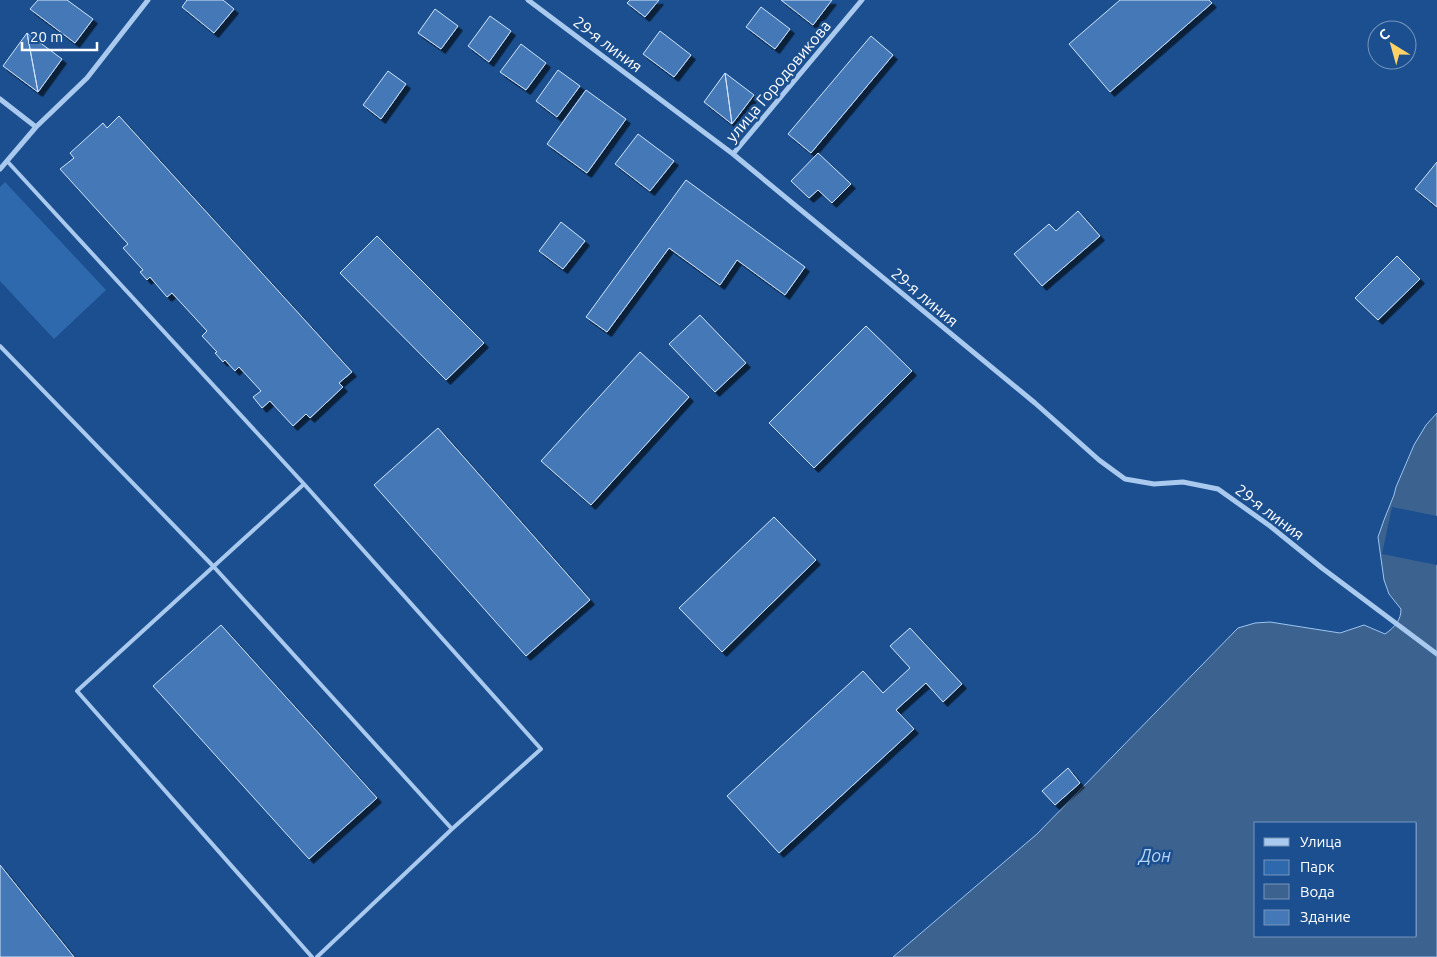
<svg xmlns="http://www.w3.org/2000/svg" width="1437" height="957" viewBox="0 0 1437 957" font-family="Ubuntu,sans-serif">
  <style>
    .green { fill: #2e69ad }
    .water { fill: #3c6290; stroke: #9cc4f0; fill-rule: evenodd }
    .pier { fill: #1b4f8f }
    .building { fill: #4478b7; stroke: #cfe3fa; filter: url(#shadow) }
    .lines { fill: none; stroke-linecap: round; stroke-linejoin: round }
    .lane { stroke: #a9c9ee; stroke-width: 4 }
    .street { stroke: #a9c9ee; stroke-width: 5 }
    .labels { text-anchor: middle; stroke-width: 5; stroke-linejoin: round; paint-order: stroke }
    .street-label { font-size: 16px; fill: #fff; stroke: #1b4f8f }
    .water-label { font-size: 18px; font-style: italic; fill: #b5d3f5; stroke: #1b4f8f }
  </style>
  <defs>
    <filter id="shadow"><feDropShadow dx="4.5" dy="4.5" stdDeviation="0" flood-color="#0009"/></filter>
  </defs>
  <rect width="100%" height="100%" fill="#1b4f8f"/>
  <path class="green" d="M5,182L106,290L54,339L0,281V187Z"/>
  <path class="water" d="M1437,413V957H893L1037,834L1238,628L1255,623L1270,622L1340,633L1364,625L1385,634C1395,627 1401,620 1401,609L1389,594L1384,580L1378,537L1384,520L1394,495L1396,487L1414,445L1426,425ZM1256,823H1416V936H1256Z"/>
  <path class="pier" d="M1392,507L1437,516V565L1382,554Z"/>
  <path class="building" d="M38,0H67L93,19L75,43L30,9Z
    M187,0H223L234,9L214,33L182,7Z
    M630,0H659L645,17L627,3Z
    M781,0H832L813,25Z
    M1120,0H1209L1212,3L1110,92L1069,44Z
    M761,7L790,29L775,49L746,27Z
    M435,9L458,26L441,49L418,33Z
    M490,16L511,31L489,62L468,46Z
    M660,31L691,55L674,77L643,54Z
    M27,33L62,59L38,92Z
    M27,33L38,92L3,66Z
    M871,36L893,55L811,153L788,134Z
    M521,44L546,63L526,90L500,72Z
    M558,70L580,86L557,117L536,101Z
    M388,71L406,84L381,119L363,105Z
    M725,73L732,124L704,102Z
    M725,73L754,95L732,124Z
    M586,90L626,119L587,173L547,144Z
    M119,116L352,372L339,383L343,387L310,418L306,414L293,426L270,401L262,408L253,397L261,391L239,367L235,371L225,360L223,362L215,353L217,352L202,336L207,331L172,293L167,297L150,277L147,280L140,272L143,270L123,248L128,244L60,169L74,158L70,153L103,123L107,128Z
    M638,134L674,161L650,191L615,164Z
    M818,153L851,184L832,203L818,190L809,198L791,181Z
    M1437,162V207L1415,189Z
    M686,180L805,267L785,295L737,260L720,285L669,248L607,332L586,317Z
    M1078,211L1100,236L1042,286L1014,254L1049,224L1056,231Z
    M561,222L585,241L563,269L539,251Z
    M377,236L484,343L446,380L340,273Z
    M1397,256L1420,279L1378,320L1355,298Z
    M700,315L746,363L715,392L669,344Z
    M866,326L912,371L814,468L769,423Z
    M640,352L689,397L591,505L541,461Z
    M438,428L590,600L526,656L374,485Z
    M774,517L816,560L722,652L679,608Z
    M221,625L377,798L309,859L153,686Z
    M910,628L962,684L943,702L926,683L896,710L914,729L779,853L727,796L863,671L883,693L910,668L890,646Z
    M1068,768L1080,783L1055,805L1042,791Z
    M0,865L74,957H0Z"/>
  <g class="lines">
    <path class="lane" d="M0,346L214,567L452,829L541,749L304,484L7,161
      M304,484L77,691L312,957
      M317,957L452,829"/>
    <path class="street" d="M528,0L733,154L1035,403L1099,460L1125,479L1154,484L1183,482L1218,489L1270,526L1322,568L1437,654
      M0,99L36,127
      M733,154L862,0
      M0,169L36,127L87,78L148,0"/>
  </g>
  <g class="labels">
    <g class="street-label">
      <text transform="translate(608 44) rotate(37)" y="6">29-я линия</text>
      <text transform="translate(778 81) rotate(-50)" y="6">улица Городовикова</text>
      <text transform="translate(925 297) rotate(40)" y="6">29-я линия</text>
      <text transform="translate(1270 512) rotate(37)" y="6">29-я линия</text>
    </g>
    <g class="water-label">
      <text x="1155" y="862">Дон</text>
    </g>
  </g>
  <rect x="1254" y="822" width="162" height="115" fill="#1b4f8f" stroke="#7695bc"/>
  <rect x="1264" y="838" width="25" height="8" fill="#a9c9ee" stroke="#7695bc"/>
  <text x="1300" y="847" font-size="15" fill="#ffffff">Улица</text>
  <rect x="1264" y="860" width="25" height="15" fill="#2e69ad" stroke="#7695bc"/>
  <text x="1300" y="872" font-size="15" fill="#ffffff">Парк</text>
  <rect x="1264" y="884" width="25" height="15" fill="#3c6290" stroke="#7695bc"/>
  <text x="1300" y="897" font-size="15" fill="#ffffff">Вода</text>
  <rect x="1264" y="910" width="25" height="15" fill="#4478b7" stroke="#7695bc"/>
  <text x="1300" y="922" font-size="15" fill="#ffffff">Здание</text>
  <g transform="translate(1392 45) rotate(323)"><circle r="24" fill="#1b4f8f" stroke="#7695bc"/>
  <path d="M0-4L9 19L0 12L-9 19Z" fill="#ffd166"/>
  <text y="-8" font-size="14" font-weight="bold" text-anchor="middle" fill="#ffffff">С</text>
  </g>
  <path d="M22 42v8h75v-8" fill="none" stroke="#ffffff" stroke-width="2.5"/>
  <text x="30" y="42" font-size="15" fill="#ffffff" stroke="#1b4f8f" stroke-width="4" paint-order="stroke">20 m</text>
</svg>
